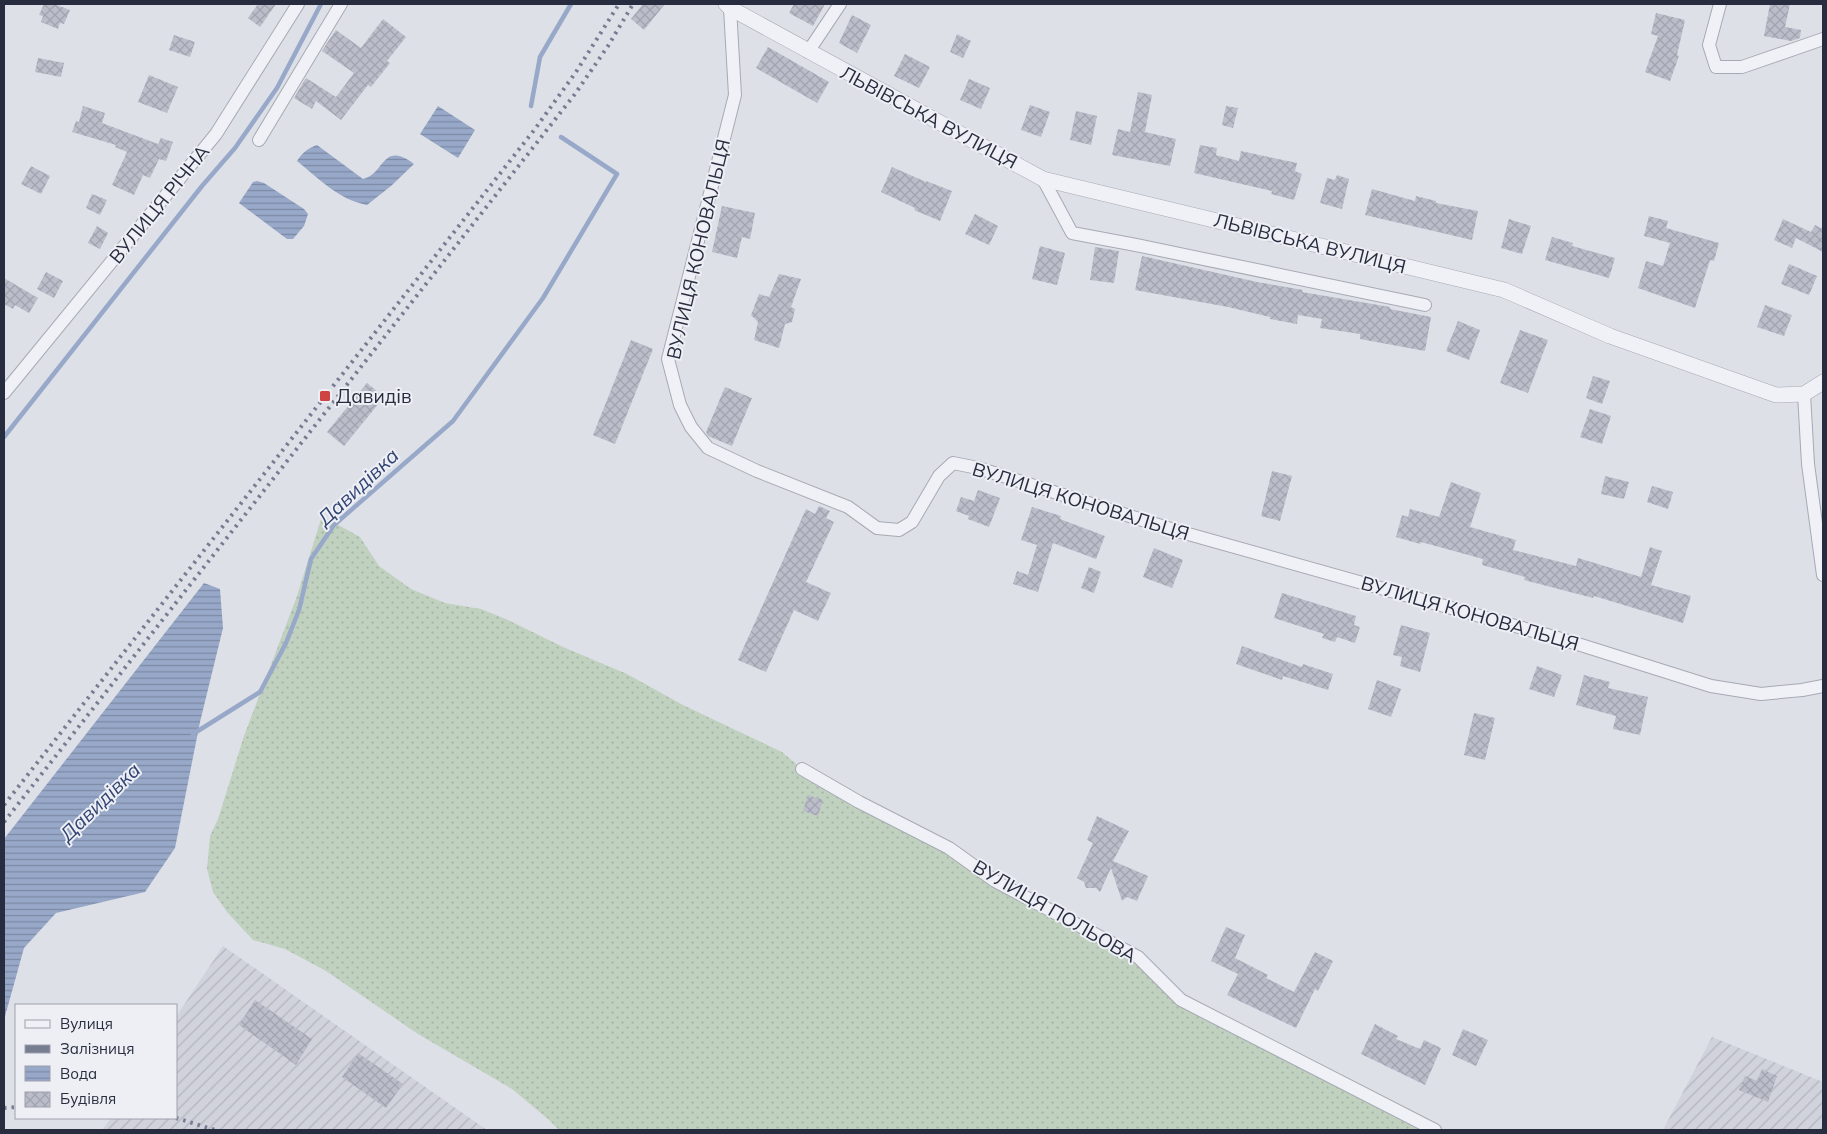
<svg xmlns="http://www.w3.org/2000/svg" width="1827" height="1134" viewBox="0 0 1827 1134" font-family="Mulish,sans-serif">
  <style>
    .industrial { fill: url(#industrial-furrows) }
    .garden { fill: url(#garden-dots) }
    .water { fill: url(#water-rules) }
    .lines { fill: none; stroke-linecap: round; stroke-linejoin: round }
    .stream { stroke: #98a8c8; stroke-width: 4.5 }
    .building { fill: url(#building-cross-hatch) }
    .minor-casing { stroke: #a7aab4; stroke-width: 14 }
    .tertiary-casing { stroke: #a7aab4; stroke-width: 16 }
    .minor { stroke: #f0f1f6; stroke-width: 12 }
    .tertiary { stroke: #f0f1f6; stroke-width: 15 }
    .rail { stroke: #777d91; stroke-width: 4; stroke-dasharray: 2.5 5; stroke-linecap: butt }
    .poi-dot { fill: #ce4241; stroke: #edeff5; stroke-width: 2 }
    .labels { text-anchor: middle; stroke-width: 4; stroke-linejoin: round; paint-order: stroke }
    .street-label { font-size: 19px; fill: #272c3e; stroke: #edeff5 }
    .poi-label { font-size: 19px; fill: #272c3e; stroke: #edeff5; text-anchor: start }
    .water-label { font-size: 20px; font-style: italic; fill: #314472; stroke: #edeff5 }
  </style>
  <defs>
    <pattern id="industrial-furrows" width="10" height="10" patternUnits="userSpaceOnUse" patternTransform="scale(1.25)"><rect width="10" height="10" fill="#d0d2dc"/><path d="M-1 1l2-2M0 10L10 0M9 11l2-2" fill="none" stroke="#b3b4be"/></pattern>
    <pattern id="garden-dots" width="8" height="8" patternUnits="userSpaceOnUse" patternTransform="scale(1.25)"><rect width="8" height="8" fill="#c0d1bf"/><path d="M2 2h.1M6 6h.1" fill="none" stroke="#a5b4a5" stroke-width="1.8" stroke-linecap="round"/></pattern>
    <pattern id="water-rules" width="6" height="5" patternUnits="userSpaceOnUse" patternTransform="scale(1.25)"><rect width="6" height="5" fill="#98a8c8"/><path d="M0 2.5h6" fill="none" stroke="#7c89a4"/></pattern>
    <pattern id="building-cross-hatch" width="8" height="8" patternUnits="userSpaceOnUse" patternTransform="scale(1.25)"><rect width="8" height="8" fill="#bbbeca"/><path d="M0 0l8 8M0 8l8-8" fill="none" stroke="#a1a3af"/></pattern>
  </defs>
  <rect width="100%" height="100%" fill="#dee0e7"/>
  <path class="industrial" d="M223,946L487,1130H102L111,1118H176V1017Z
    M1712,1037L1823,1082V1130H1663Z"/>
  <path class="garden" d="M322,516L360,537L379,566L411,589L445,603L481,609L508,620L563,647L627,674L683,705L782,752L802,769L1138,957L1181,1000L1435,1130H559L548,1119L512,1089L418,1034L326,971L285,949L253,940L227,912L213,892L207,869L210,836L218,819L244,736L297,596Z"/>
  <path class="water" d="M438,106L475,130L458,158L420,134Z
    M317,145L363,179C385,174 382,140 414,164L391,186L367,205C339,200 318,178 297,161C302,153 308,148 317,145Z
    M257,181L264,183L304,209L308,214L304,226L293,239H287L239,203L253,182Z
    M204,583L220,589L223,628L200,722L175,848L145,892L56,913L24,948L4,1020V839Z"/>
  <g class="lines">
    <path class="stream" d="M531,106L540,57L571,4
      M4,437L202,186L235,148L277,88L321,4
      M193,734L260,692L286,643L299,610L311,559L334,525L453,421L543,298L617,174L561,137"/>
  </g>
  <path class="building" d="M44,4H54L70,10L64,24L60,23L58,29L41,22L43,16L39,15Z
    M258,4H276L260,27L248,18Z
    M643,4H665L644,30L631,19Z
    M794,4H825L813,26L789,13Z
    M1770,4H1790L1785,27L1801,30L1800,38L1791,41L1764,36Z
    M1656,13L1685,20L1677,55L1679,56L1670,81L1645,72L1658,36L1651,34Z
    M852,15L871,25L857,53L839,43Z
    M383,19L406,37L387,61L390,63L371,87L368,85L341,120L316,101L312,109L294,98L306,78L336,97L354,73L322,51L327,43L336,30L361,48Z
    M957,34L971,41L963,58L950,52Z
    M174,35L195,42L190,57L169,50Z
    M768,47L829,82L817,103L756,68Z
    M905,54L930,67L919,88L894,76Z
    M38,58L64,63L61,77L35,72Z
    M149,75L178,87L167,113L138,102Z
    M969,79L990,88L981,109L960,100Z
    M1138,92L1152,95L1145,132L1176,139L1170,166L1112,155L1118,129L1130,132Z
    M1030,105L1050,112L1041,137L1021,130Z
    M83,106L105,113L102,123L158,144L161,138L173,142L166,161L159,159L150,178L143,175L134,195L112,185L127,152L115,147L116,145L72,132L76,121L79,122Z
    M1226,106L1238,108L1233,128L1222,125Z
    M1076,111L1097,116L1091,145L1070,140Z
    M1200,145L1217,148L1216,155L1239,161L1241,151L1297,163L1295,171L1302,174L1294,200L1271,194L1272,191L1194,173Z
    M31,166L50,176L41,194L21,184Z
    M892,167L926,182V181L952,191L940,221L914,210L915,208L881,192Z
    M1337,175L1349,179L1342,209L1320,203L1327,178L1335,180Z
    M1372,189L1415,201L1416,196L1436,201V203L1478,211L1472,240L1365,215Z
    M92,194L107,200L100,215L86,208Z
    M722,206L755,213L750,239L742,237L737,258L712,252Z
    M975,214L998,226L989,245L965,234Z
    M1649,216L1668,221L1666,228L1719,243L1714,261L1710,260L1695,308L1638,288L1646,261L1663,266L1670,243L1644,236Z
    M1509,219L1531,226L1522,254L1501,248Z
    M1783,219L1811,232L1815,225L1823,229V252L1796,238L1792,248L1774,240Z
    M97,226L108,233L100,249L88,243Z
    M1552,237L1573,243L1572,246L1615,258L1609,278L1545,260Z
    M1040,246L1065,253L1057,285L1032,279Z
    M1095,247L1119,251L1114,283L1090,280Z
    M1142,256L1257,282L1303,290L1302,292L1390,307V309L1431,317L1425,351L1360,339V334L1320,328L1322,319L1298,315L1297,324L1270,319V317L1228,307L1135,290Z
    M1789,264L1817,276L1809,295L1781,284Z
    M46,272L63,281L54,298L37,289Z
    M779,274L801,279L791,307L795,309L792,322L785,324L779,348L754,340L758,322L751,315L759,294L769,297Z
    M4,278L38,298L29,313L15,305L13,309L4,304Z
    M1765,305L1792,315L1784,336L1757,327Z
    M1458,321L1480,330L1469,360L1446,351Z
    M1520,330L1548,340L1528,393L1500,383Z
    M631,340L653,349L615,444L593,435Z
    M1593,376L1610,381L1602,404L1586,398Z
    M367,383L384,397L344,446L327,432Z
    M725,387L752,398L732,446L708,436L706,432Z
    M1590,409L1611,416L1602,444L1580,437Z
    M1272,471L1292,476L1280,521L1261,516Z
    M1605,476L1629,482L1624,499L1601,494Z
    M1451,482L1481,493L1470,527L1516,540L1513,550L1576,566L1578,558L1641,577L1650,547L1662,551L1651,585L1691,596L1683,623L1594,596L1593,598L1524,580L1525,577L1482,565L1483,559L1421,542L1420,544L1396,537L1402,515L1408,517L1410,509L1439,517Z
    M1652,486L1673,492L1668,509L1647,502Z
    M978,490L1000,498L989,527L968,519L969,516L956,511L961,497L974,501Z
    M819,506L830,511L826,518L834,522L806,582L831,593L818,621L794,610L766,672L738,660L806,509L815,514Z
    M1032,507L1061,516L1060,519L1105,536L1096,559L1053,543L1038,592L1013,584L1017,571L1028,575L1037,545L1021,540Z
    M1154,548L1183,560L1172,588L1143,577Z
    M1089,567L1101,572L1094,593L1081,588Z
    M1282,593L1356,616L1354,625L1360,627L1355,643L1337,637L1335,642L1322,638L1324,634L1274,618Z
    M1401,625L1430,633L1420,672L1400,666L1402,657L1393,655Z
    M1242,646L1302,667L1303,664L1333,674L1328,690L1283,676L1282,680L1236,664Z
    M1537,666L1562,675L1554,697L1529,689Z
    M1584,675L1610,682L1608,688L1648,697L1640,735L1613,729L1616,716L1576,705Z
    M1377,680L1401,689L1391,717L1368,709Z
    M1474,713L1495,718L1485,760L1464,755Z
    M808,795L823,800L818,816L803,811Z
    M1097,816L1129,831L1113,861L1148,876L1137,901L1127,897L1122,901L1111,868L1100,892L1096,888H1086L1084,882L1077,878L1093,843L1087,840Z
    M1226,927L1245,935L1235,958L1268,975L1266,978L1294,992L1315,952L1333,961L1318,991L1315,989L1296,1028L1227,995L1238,974L1211,961Z
    M255,1000L312,1039L296,1065L239,1025Z
    M1375,1024L1398,1036L1396,1039L1420,1049L1424,1040L1441,1048L1425,1085L1361,1054Z
    M1463,1029L1488,1040L1476,1066L1452,1055Z
    M358,1053L403,1084L386,1108L342,1077Z
    M1762,1069L1777,1076L1768,1102L1739,1090L1745,1076L1757,1081Z"/>
  <g class="lines">
    <defs>
      <path id="minor" d="M1720,4L1709,45L1716,67H1742L1823,39
        M730,8L735,95L668,359L680,405L691,427L708,448L757,471L848,507L877,528L899,530L912,522L939,476L953,463L978,468L1174,530L1565,640L1711,686L1761,694L1802,690L1823,686
        M808,52L840,4
        M259,140L341,4
        M1043,179L1072,233L1136,245L1425,305
        M4,393L216,134L298,4
        M1804,394L1808,464L1823,575
        M802,769L859,802L949,848L995,881L1138,957L1181,1000L1435,1130"/>
      <path id="tertiary" d="M726,4L730,8L1043,179L1504,290L1610,336L1776,395L1804,394L1823,382"/>
    </defs>
    <use href="#minor" class="minor-casing"/>
    <use href="#tertiary" class="tertiary-casing"/>
    <use href="#minor" class="minor"/>
    <use href="#tertiary" class="tertiary"/>
    <path class="rail" d="M4,805L535,129L576,72L619,4
      M4,822L575,94L608,46L633,4
      M4,1108L16,1107
      M176,1118L215,1130"/>
  </g>
  <rect class="poi-dot" x="319" y="390" width="12" height="12" rx="2.5"/>
  <g class="labels">
    <g class="street-label">
      <text transform="translate(929 117) rotate(28)" y="7">ЛЬВІВСЬКА ВУЛИЦЯ</text>
      <text transform="translate(159 204) rotate(-51)" y="7">ВУЛИЦЯ РІЧНА</text>
      <text transform="translate(1310 243) rotate(14)" y="7">ЛЬВІВСЬКА ВУЛИЦЯ</text>
      <text transform="translate(698 249) rotate(-77)" y="7">ВУЛИЦЯ КОНОВАЛЬЦЯ</text>
      <text transform="translate(1081 501) rotate(17)" y="7">ВУЛИЦЯ КОНОВАЛЬЦЯ</text>
      <text transform="translate(1470 613) rotate(16)" y="7">ВУЛИЦЯ КОНОВАЛЬЦЯ</text>
      <text transform="translate(1055 911) rotate(30)" y="7">ВУЛИЦЯ ПОЛЬОВА</text>
    </g>
    <g class="poi-label">
      <text x="336" y="403">Давидів</text>
    </g>
    <g class="water-label">
      <text transform="translate(358 487) rotate(-43)" y="7">Давидівка</text>
      <text transform="translate(100 802) rotate(-44)" y="7">Давидівка</text>
    </g>
  </g>
  <rect width="1827" height="1134" fill="none" stroke="#272c3e" stroke-width="10"/>
  <rect x="15" y="1004" width="162" height="115" fill="#edeff5" stroke="#9ea1ac"/>
  <rect x="25" y="1020" width="25" height="8" fill="#f0f1f6" stroke="#9ea1ac"/>
  <text x="60" y="1029" font-size="15" fill="#272c3e">Вулиця</text>
  <rect x="25" y="1045" width="25" height="8" fill="#777d91" stroke="#9ea1ac"/>
  <text x="60" y="1054" font-size="15" fill="#272c3e">Залізниця</text>
  <rect x="25" y="1066" width="25" height="15" fill="url(#water-rules)" stroke="#9ea1ac"/>
  <text x="60" y="1079" font-size="15" fill="#272c3e">Вода</text>
  <rect x="25" y="1092" width="25" height="15" fill="url(#building-cross-hatch)" stroke="#9ea1ac"/>
  <text x="60" y="1104" font-size="15" fill="#272c3e">Будівля</text>
</svg>
